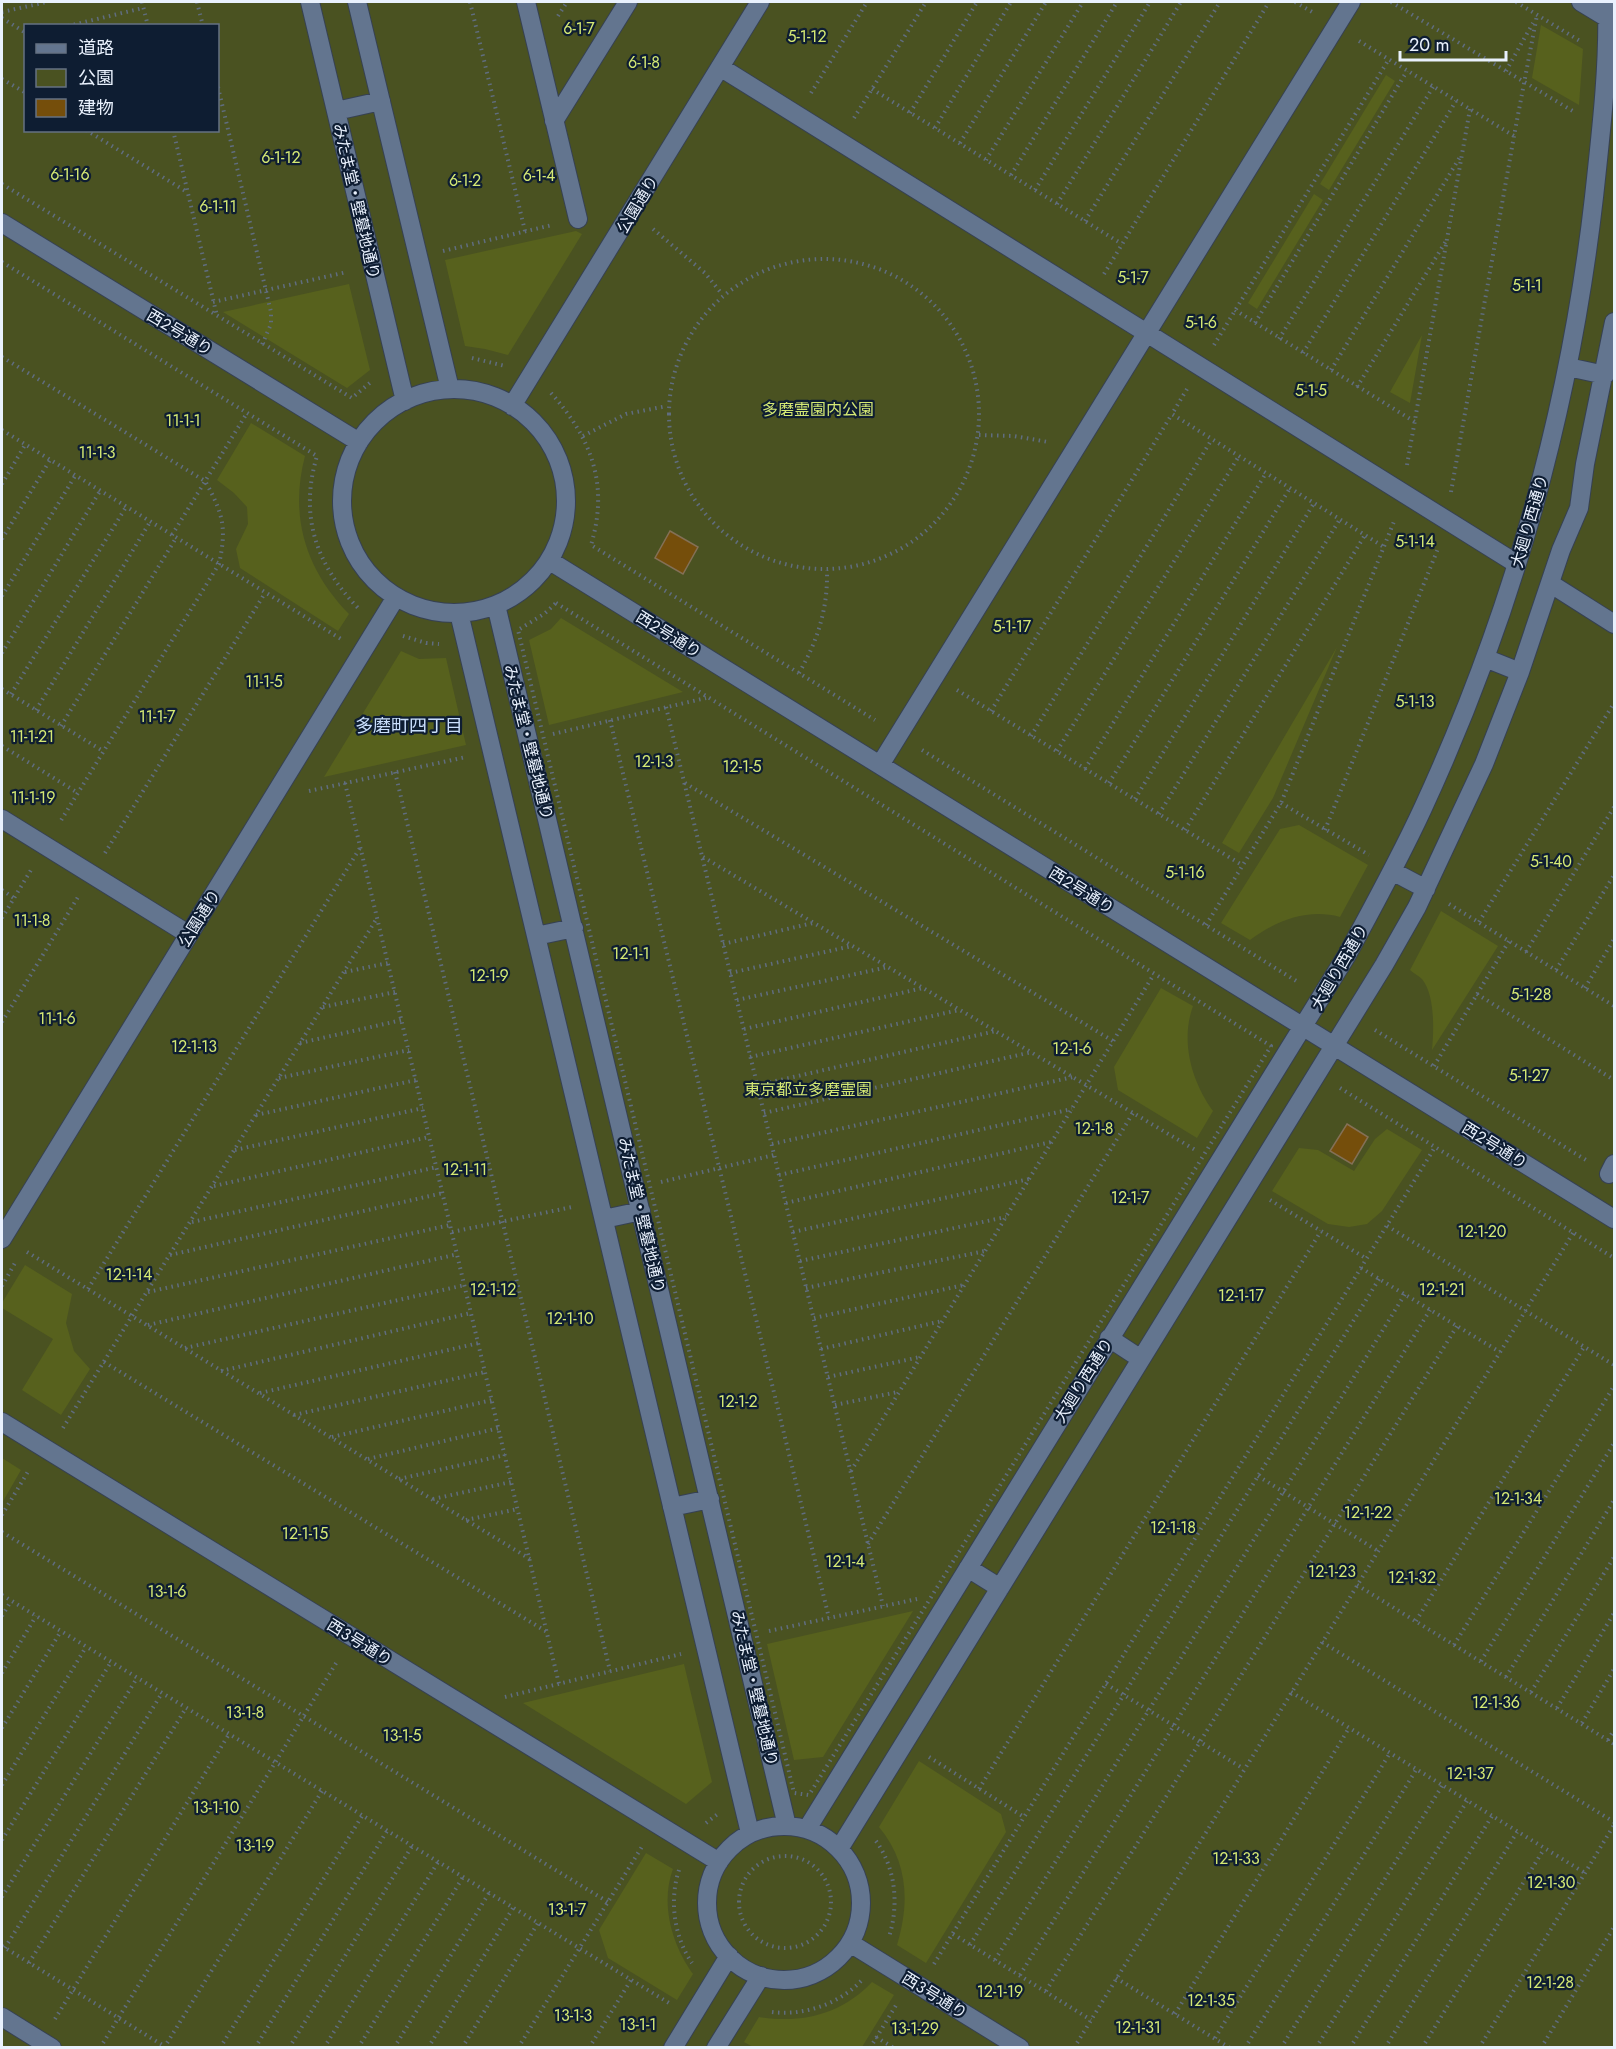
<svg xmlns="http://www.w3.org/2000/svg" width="1616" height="2049" viewBox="0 0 1616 2049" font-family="Jost,'Noto Sans JP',sans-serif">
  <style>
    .green { fill: #4a5221; fill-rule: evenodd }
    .forest { fill: #57611d }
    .building { fill: #754e0b; stroke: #847056; stroke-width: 1.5 }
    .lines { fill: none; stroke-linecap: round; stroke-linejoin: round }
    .minor-casing { stroke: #364153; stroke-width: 20 }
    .path { stroke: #606d7f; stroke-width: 4; stroke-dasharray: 1.5 4.5; stroke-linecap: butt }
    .minor { stroke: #63758f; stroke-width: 18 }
    .labels { text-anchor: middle; stroke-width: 4.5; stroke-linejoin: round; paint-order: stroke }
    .park-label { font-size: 16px; fill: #d5e974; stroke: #0e1d32 }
    .street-label { font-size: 16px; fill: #e9f1fd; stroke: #0e1d32 }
    .neighbourhood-label { font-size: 18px; fill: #cadffc; stroke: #0e1d32 }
  </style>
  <rect width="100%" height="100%" fill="#17273d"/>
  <path class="green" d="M2,2H1614V2047H2ZM26,26H218V130H26Z"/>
  <path class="forest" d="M1541,25L1583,49L1579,105L1532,78Z
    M1386,75L1395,81L1329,190L1320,184Z
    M1314,194L1323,200L1257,309L1248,303Z
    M576,231L582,234L508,355L485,349L465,346L445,260Z
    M349,284L370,370L347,388L223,312Z
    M1422,335L1410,403L1390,392Z
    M251,423L305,456C289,517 306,570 349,614L338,631L240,568L236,549L248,524L247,507L234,493L217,480Z
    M561,618L683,692L549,725L529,640L551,629Z
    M1337,647L1273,798L1239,853L1222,843Z
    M401,651L419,659L446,658L466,745L324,777Z
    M1299,825L1368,865L1340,917C1308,908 1275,921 1250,940L1221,923L1280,829Z
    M1441,911L1498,946L1432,1050C1434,1030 1435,995 1422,979C1419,976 1413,973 1410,970Z
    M1161,988L1193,1006C1180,1042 1192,1082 1213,1111L1197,1138L1118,1090L1114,1067Z
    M1387,1129L1422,1150L1382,1211L1367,1224L1349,1227L1328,1224L1272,1191L1299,1148L1318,1150L1354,1171L1375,1139Z
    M25,1265L72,1294L66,1323L74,1351L90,1369L61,1415L22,1390L53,1339L2,1308V1303Z
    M2,1458L21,1470L2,1503Z
    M913,1611L823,1757L794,1760L767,1644Z
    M684,1664L712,1782L686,1804L523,1703Z
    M919,1761L1001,1814L1006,1832L926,1963L897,1945C910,1902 908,1862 879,1827Z
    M646,1853L673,1869C660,1904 672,1945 693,1974L677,2000L608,1958L599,1930Z
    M872,1982L894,1995L862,2047H753L744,2042L759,2017C802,2024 842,2014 872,1982Z"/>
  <path class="building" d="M670,531L698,547L683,574L655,558Z
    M1347,1124L1368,1137L1352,1164L1330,1151Z"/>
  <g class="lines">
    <defs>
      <path id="minor" d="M310,2L405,401
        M357,2L450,389
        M526,2L578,219
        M1581,2L1614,22
        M720,67L1517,564
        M336,111L381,101
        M554,121L628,2
        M2,223L359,442
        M1568,367L1605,375
        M342 501a112 112 0 1 1 224 0a112 112 0 1 1-224 0Z
        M512,406L760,2
        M550,561L1614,1219
        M1551,584L1614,624
        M496,605L787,1826
        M459,613L750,1833
        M1485,658L1520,672
        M880,765L1351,2
        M2,819L188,934
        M1392,871L1426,889
        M536,936L574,928
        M1609,1174L1614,1164
        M604,1219L641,1211
        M2,1239L396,597
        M1109,1338L1141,1359
        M2,1422L719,1862
        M672,1507L710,1499
        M968,1568L1000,1588
        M707 1903a77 77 0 1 1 154 0a77 77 0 1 1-154 0Z
        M807,1829L1347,955C1373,907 1400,858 1423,808C1512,615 1570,408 1594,197C1601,132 1609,66 1607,2
        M839,1849L1384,965L1417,907L1484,764L1520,672L1561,550L1579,508L1585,464L1614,322
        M850,1943L1020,2048
        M2,2017L52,2048
        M673,2048L729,1956
        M716,2048L761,1976"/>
    </defs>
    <use href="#minor" class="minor-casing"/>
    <path class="path" d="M142,2L148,26
      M197,2L203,26
      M470,2L525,231
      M1295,2L1314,13
      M1391,2L1576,113
      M1516,2L1580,41
      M2,12L47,2
      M558,16L567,2
      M2,18L26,33
      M68,26L143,8
      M1359,41L1514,136
      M1506,71L1533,23
      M2,79L26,93
      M218,87L271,312V324L262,345
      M872,89L1122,244
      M811,93L867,2
      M910,113L977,2
      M854,118L926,2
      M935,128L1011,2
      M86,130L187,192
      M173,130L217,316
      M960,143L1046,2
      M986,160L1083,2
      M1011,175L1117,2
      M2,184L352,398L372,381
      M1035,190L1150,2
      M1057,204L1181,2
      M1085,221L1220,2
      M653,229L705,273L722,294
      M443,251L552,225
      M669 414a155 155 0 1 1 310 0a155 155 0 1 1-310 0Z
      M2,262L317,456C299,516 316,564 358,608
      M1104,274L1269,2
      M213,302L347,272
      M1235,310L1415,422
      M1255,323L1407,71
      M1279,339L1433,87
      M1214,345L1389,59
      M1303,353L1456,101
      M2,357L205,481C223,513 227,528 219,564L60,822
      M472,358L505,366
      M1331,370L1460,157
      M1357,387L1446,241
      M1187,389L1172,414L1384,547
      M551,393C592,439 609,485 591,545L875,720
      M2,430L341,639
      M979,435L1014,436L1048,442
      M583,436L626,414L667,406
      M1407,465L1470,109
      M2,484L25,445
      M1451,492L1514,136L1537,15
      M172,535L247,413
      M2,539L50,460
      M2,596L75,476
      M556,603L1271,1046L809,1795L794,1793L518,630L544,614Z
      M403,636L426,643L439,644
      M2,653L100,491
      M799,673C818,640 828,608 827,570
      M2,689L103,751
      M957,690L1242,865
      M11,694L126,507
      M666,707L883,1606
      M36,710L150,522
      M991,711L1172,414
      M610,720L829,1618
      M61,726L176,538
      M553,734L706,698
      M1031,736L1212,439
      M2,746L78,793
      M922,750L1298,982
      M1057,751L1239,456
      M1085,769L1266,473
      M395,772L610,1671
      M345,783L559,1684
      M685,783L1113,1041
      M1109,783L1290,488
      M309,791L466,757
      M1135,799L1314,503
      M1281,803L1369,855
      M1159,814L1340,519
      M1185,830L1365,535
      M1325,830L1439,546
      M105,853L265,593
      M703,857L1197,1151
      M2,890L14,898
      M1449,904L1614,1006
      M2,918L31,870
      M1479,922L1614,703
      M1206,925L1281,803L1395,519
      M723,944L813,923
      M1526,952L1614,807
      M1556,970L1614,875
      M345,972L388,963
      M730,973L852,946
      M1585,988L1614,939
      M1477,994L1614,1080
      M737,1000L888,967
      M323,1007L395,992
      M2,1022L78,897
      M744,1029L923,988
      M1375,1030L1586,1160
      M300,1043L402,1020
      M750,1057L959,1010
      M1434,1066L1509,941
      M279,1078L409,1050
      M758,1085L996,1031
      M1340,1088L1614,1258
      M764,1113L1032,1052
      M256,1115L416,1080
      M772,1144L1073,1077
      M235,1150L423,1108
      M779,1175L1072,1109
      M661,1182L774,1155
      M214,1186L429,1137
      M1270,1200L1367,1259
      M786,1203L1051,1142
      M192,1222L437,1167
      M1387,1226L1614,1365
      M452,1232L572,1207
      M793,1232L1029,1179
      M27,1252L530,1559
      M170,1255L443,1193
      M800,1261L1006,1217
      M1361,1268L1500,1352
      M2,1286L15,1263
      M806,1288L985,1251
      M88,1289L360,848
      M148,1292L450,1225
      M814,1318L964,1285
      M148,1325L458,1254
      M185,1348L465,1285
      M821,1349L942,1321
      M104,1362L547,1632
      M221,1371L471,1313
      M828,1377L920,1357
      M260,1393L479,1343
      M835,1405L898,1392
      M294,1415L485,1372
      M63,1428L377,918
      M332,1437L492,1400
      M368,1459L499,1428
      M851,1471L1154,974
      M1258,1476L1378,1551
      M399,1479L505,1455
      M433,1499L511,1482
      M2,1515L29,1470
      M466,1520L518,1509
      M2,1532L608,1902
      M868,1544L1133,1113
      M1357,1585L1614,1744
      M2,1595L669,2003
      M2,1616L11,1601
      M1416,1621L1584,1347
      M769,1631L917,1599
      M1322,1642L1614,1822
      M1454,1645L1614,1386
      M1481,1661L1614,1443
      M2,1673L36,1616
      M1506,1677L1614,1500
      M1106,1684L1244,1769
      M1291,1692L1585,1873
      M1531,1692L1614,1557
      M505,1697L681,1654
      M1557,1708L1614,1613
      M1582,1723L1614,1669
      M2,1728L61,1631
      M1608,1740L1614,1730
      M929,1757L1024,1817
      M2,1785L86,1647
      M979,1789L1321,1231
      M706,1823L719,1813
      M2,1840L111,1662
      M876,1841C896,1869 899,1905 889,1937
      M739 1902a46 46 0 1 1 92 0a46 46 0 1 1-92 0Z
      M679,1870C669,1900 674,1937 692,1963
      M2,1897L137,1678
      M953,1934L1091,2020
      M970,1945L1379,1279
      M2,1946L164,2046
      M5,1948L162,1693
      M995,1960L1405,1294
      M29,1963L186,1708
      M934,1964L1435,1147
      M1020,1975L1430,1310
      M1116,1978L1230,2048
      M1046,1991L1457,1326
      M772,2012C804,2016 839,2004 861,1981
      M1175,2014L1349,1728
      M55,2019L229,1734
      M876,2037L894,2048
      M1215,2038L1390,1753
      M100,2048L338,1660
      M164,2048L322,1791
      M220,2048L362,1816
      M255,2048L387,1831
      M289,2048L412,1846
      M324,2048L438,1862
      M358,2048L463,1877
      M394,2048L489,1893
      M428,2048L513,1908
      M462,2048L538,1923
      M518,2048L643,1845
      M589,2048L631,1980
      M870,2048L898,2002
      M1074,2048L1573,1233
      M1245,2048L1416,1770
      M1281,2048L1442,1786
      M1316,2048L1467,1801
      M1350,2048L1492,1816
      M1385,2048L1517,1832
      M1422,2048L1544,1849
      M1479,2048L1614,1825
      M1541,2048L1614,1927"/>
    <use href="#minor" class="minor"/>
  </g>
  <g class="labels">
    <g class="park-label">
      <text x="579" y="34">6-1-7</text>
      <text x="807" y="42">5-1-12</text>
      <text x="644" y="68">6-1-8</text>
      <text x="281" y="163">6-1-12</text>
      <text x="70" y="180">6-1-16</text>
      <text x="539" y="181">6-1-4</text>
      <text x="465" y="186">6-1-2</text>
      <text x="218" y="212">6-1-11</text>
      <text x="1133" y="283">5-1-7</text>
      <text x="1527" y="291">5-1-1</text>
      <text x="1201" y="328">5-1-6</text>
      <text x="1311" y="396">5-1-5</text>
      <text x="818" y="415">多磨霊園内公園</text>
      <text x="183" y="426">11-1-1</text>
      <text x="97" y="458">11-1-3</text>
      <text x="1415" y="547">5-1-14</text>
      <text x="1012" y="632">5-1-17</text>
      <text x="264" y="687">11-1-5</text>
      <text x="1415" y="707">5-1-13</text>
      <text x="157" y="722">11-1-7</text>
      <text x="32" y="742">11-1-21</text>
      <text x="654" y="767">12-1-3</text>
      <text x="742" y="772">12-1-5</text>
      <text x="33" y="803">11-1-19</text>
      <text x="1551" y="867">5-1-40</text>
      <text x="1185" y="878">5-1-16</text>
      <text x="32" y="926">11-1-8</text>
      <text x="631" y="959">12-1-1</text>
      <text x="489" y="981">12-1-9</text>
      <text x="1531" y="1000">5-1-28</text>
      <text x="57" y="1024">11-1-6</text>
      <text x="194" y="1052">12-1-13</text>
      <text x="1072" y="1054">12-1-6</text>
      <text x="1529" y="1081">5-1-27</text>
      <text x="808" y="1095">東京都立多磨霊園</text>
      <text x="1094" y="1134">12-1-8</text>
      <text x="465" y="1175">12-1-11</text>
      <text x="1130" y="1203">12-1-7</text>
      <text x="1482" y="1237">12-1-20</text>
      <text x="129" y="1280">12-1-14</text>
      <text x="493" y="1295">12-1-12</text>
      <text x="1442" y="1295">12-1-21</text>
      <text x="1241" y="1301">12-1-17</text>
      <text x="570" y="1324">12-1-10</text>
      <text x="738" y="1407">12-1-2</text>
      <text x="1518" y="1504">12-1-34</text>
      <text x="1368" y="1518">12-1-22</text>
      <text x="1173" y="1533">12-1-18</text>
      <text x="305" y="1539">12-1-15</text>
      <text x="845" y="1567">12-1-4</text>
      <text x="1332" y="1577">12-1-23</text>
      <text x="1412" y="1583">12-1-32</text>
      <text x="167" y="1597">13-1-6</text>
      <text x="1496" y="1708">12-1-36</text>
      <text x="245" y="1718">13-1-8</text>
      <text x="402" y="1741">13-1-5</text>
      <text x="1470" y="1779">12-1-37</text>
      <text x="216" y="1813">13-1-10</text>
      <text x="255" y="1851">13-1-9</text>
      <text x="1236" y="1864">12-1-33</text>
      <text x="1551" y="1888">12-1-30</text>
      <text x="567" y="1915">13-1-7</text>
      <text x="1550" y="1988">12-1-28</text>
      <text x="1000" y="1997">12-1-19</text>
      <text x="1211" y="2006">12-1-35</text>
      <text x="573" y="2021">13-1-3</text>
      <text x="638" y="2030">13-1-1</text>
      <text x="1138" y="2033">12-1-31</text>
      <text x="915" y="2034">13-1-29</text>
    </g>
    <g class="street-label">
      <text transform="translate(357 201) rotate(77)" y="6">みたま堂・壁墓地通り</text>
      <text transform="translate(637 204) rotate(-59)" y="6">公園通り</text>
      <text transform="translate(180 332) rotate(31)" y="6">西２号通り</text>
      <text transform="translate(1529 521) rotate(-74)" y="6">大廻り西通り</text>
      <text transform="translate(669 634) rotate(32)" y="6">西２号通り</text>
      <text transform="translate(529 742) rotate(76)" y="6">みたま堂・壁墓地通り</text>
      <text transform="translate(1082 890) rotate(32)" y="6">西２号通り</text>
      <text transform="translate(199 918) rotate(-58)" y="6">公園通り</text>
      <text transform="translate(1339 967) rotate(-60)" y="6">大廻り西通り</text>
      <text transform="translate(1495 1145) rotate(32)" y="6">西２号通り</text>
      <text transform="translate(642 1215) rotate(77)" y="6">みたま堂・壁墓地通り</text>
      <text transform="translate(1083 1380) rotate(-58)" y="6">大廻り西通り</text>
      <text transform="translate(360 1642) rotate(32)" y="6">西３号通り</text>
      <text transform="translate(755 1688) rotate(77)" y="6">みたま堂・壁墓地通り</text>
      <text transform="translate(935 1995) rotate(32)" y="6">西３号通り</text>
    </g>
    <g class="neighbourhood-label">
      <text x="409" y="732">多磨町四丁目</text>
    </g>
  </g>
  <rect width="1616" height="2049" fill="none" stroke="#e9f1fd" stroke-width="6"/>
  <rect x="24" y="24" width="195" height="108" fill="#0e1d32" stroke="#667283" stroke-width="1.5"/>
  <rect x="36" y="44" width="30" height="9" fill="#63758f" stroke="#667283" stroke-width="1.5"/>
  <text x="78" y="54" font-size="18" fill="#e9f1fd">道路</text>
  <rect x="36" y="69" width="30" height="18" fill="#4a5221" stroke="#667283" stroke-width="1.5"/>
  <text x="78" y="84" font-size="18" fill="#e9f1fd">公園</text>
  <rect x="36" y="99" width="30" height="18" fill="#754e0b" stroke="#667283" stroke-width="1.5"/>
  <text x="78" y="114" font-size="18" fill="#e9f1fd">建物</text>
  <path d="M1400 51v9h106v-9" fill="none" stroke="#e9f1fd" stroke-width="3"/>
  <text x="1409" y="51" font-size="18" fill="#e9f1fd" stroke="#0e1d32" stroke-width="4.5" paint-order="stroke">20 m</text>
</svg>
